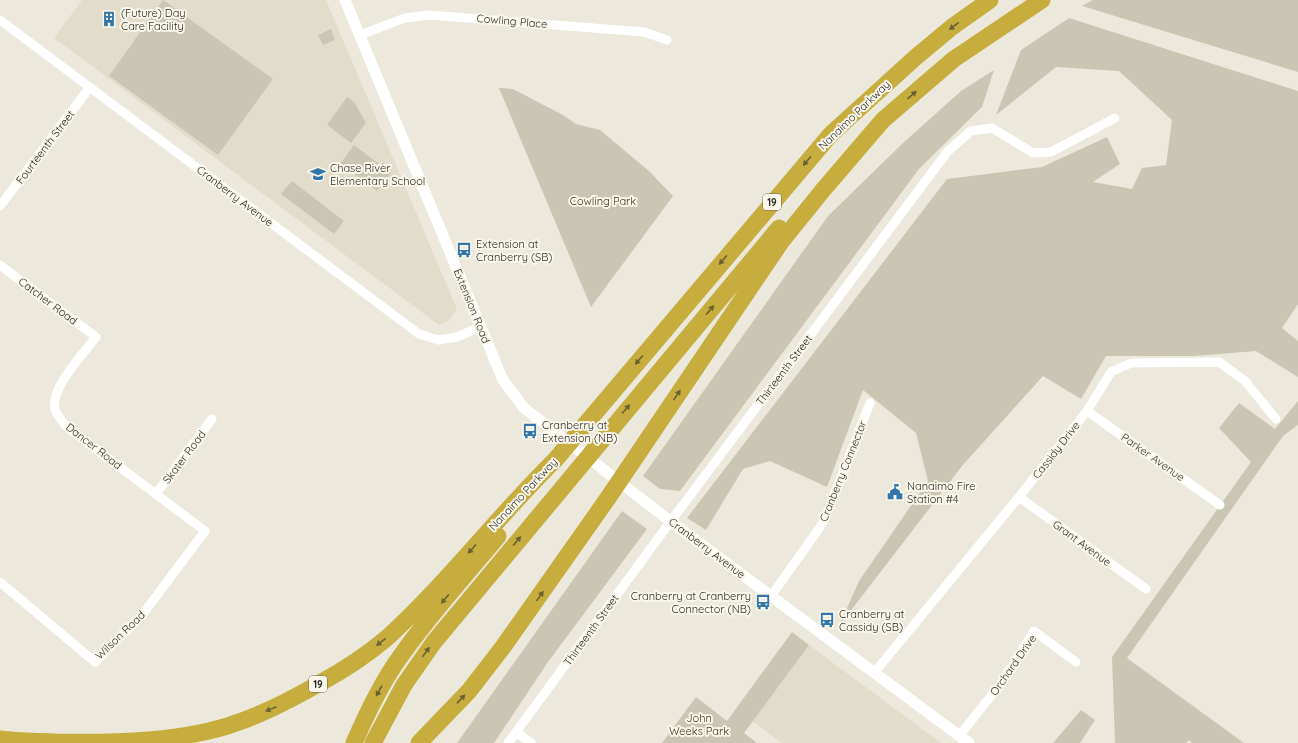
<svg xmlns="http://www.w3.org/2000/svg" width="1298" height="743" viewBox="0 0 1298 743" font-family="Quicksand,sans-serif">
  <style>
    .built { fill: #e2ddca }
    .green { fill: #cbc6b3 }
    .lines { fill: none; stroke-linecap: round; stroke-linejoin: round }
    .minor { stroke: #fff; stroke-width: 9 }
    .tertiary { stroke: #fff; stroke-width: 11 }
    .motorway { stroke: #c6ad3d; stroke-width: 17 }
    .oneway { fill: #6b6030 }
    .labels { text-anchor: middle; stroke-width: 4; stroke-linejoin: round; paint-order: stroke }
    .shield { fill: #f9f6ea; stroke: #6b6962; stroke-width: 1 }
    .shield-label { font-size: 10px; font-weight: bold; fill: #2e2c28 }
    .poi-label { font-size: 11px; fill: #2e2c28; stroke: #f9f6ea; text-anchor: start }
    .street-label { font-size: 11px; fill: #2e2c28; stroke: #f9f6ea }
    .park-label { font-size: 11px; fill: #3e350d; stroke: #f9f6ea }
  </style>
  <rect width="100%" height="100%" fill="#ece9dc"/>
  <path class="built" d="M82,0H326L457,309L449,321L439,325L54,38Z
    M809,645L941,743H782L752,721Z"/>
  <path class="green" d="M163,0L273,79L218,155L109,76Z
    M1093,0H1298V72L1082,6Z
    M1069,18L1298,91V304L1282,328L1298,341V377L1256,351L1195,356H1106L1081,399L1043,376L962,466L839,626L859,581L928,481L916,433L863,390L827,487L770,461L743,469L706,530L687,518L947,179L1042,167L1107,137L1120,164L1093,182L1132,189L1142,168L1166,165L1172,120L1119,71L1056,67L996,115L1021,50Z
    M331,29L335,40L323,45L318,35Z
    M994,70L982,107L919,169L680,491L660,489L643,476L828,216L903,143L961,91Z
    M499,88L513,89L563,115L576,124L600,130L649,171L673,196L591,307Z
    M347,97L355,103L366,123L351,143L327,125Z
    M354,145L391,173L377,191L340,164Z
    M292,181L344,221L334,234L281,194Z
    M1298,401V425L1283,436L1127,658L1244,743H1192L1189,740L1186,743H1115L1112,657L1251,462L1219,428L1239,403L1275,429Z
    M622,511L647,529L548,662L494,743H457Z
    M792,632L809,645L744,733L757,743H662L696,697L727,721Z
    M1081,710L1095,720L1080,743H1053Z"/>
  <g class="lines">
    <path class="minor" d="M0,20L419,334L438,340L457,337L480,327
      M360,35L405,18L429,15L644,32L667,40
      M0,206L90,87
      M0,265L96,337C84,353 50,388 55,409C57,417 64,423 69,429L205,531L143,614L95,662L0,582
      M1087,411L1220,505
      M156,494L212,419
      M1019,497L1146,589
      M771,596L823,523L870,403
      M874,673L1019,497L1087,411L1111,372L1131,363L1219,362L1245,381L1276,419
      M516,732L531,743
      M959,736L1002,682L1034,631L1076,662
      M508,743L662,533L948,151L971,131L992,128L1033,153L1051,152L1115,118"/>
    <path class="tertiary" d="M345,0L503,380L524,408L670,521L969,743"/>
    <path class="motorway" d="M0,739C18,742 38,741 56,742C113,743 186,742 239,722C268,712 294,698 320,683C344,670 367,655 388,637C448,582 498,516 556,459L831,134L916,57L952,27L990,0
      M354,743C367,713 381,683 400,657C430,614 465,576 498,536
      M373,743L404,685L434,642L779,228
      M419,743L469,691L503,647L608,498L781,242L823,190L883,120L954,59L1042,0"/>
  </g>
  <defs><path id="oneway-solid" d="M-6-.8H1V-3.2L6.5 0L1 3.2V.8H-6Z"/></defs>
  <g class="oneway">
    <use href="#oneway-solid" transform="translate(954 26) rotate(143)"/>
    <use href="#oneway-solid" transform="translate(912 95) rotate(-41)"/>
    <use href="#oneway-solid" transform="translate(807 161) rotate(131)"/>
    <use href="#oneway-solid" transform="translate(723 260) rotate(130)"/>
    <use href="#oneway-solid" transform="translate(710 310) rotate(-50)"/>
    <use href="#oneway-solid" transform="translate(639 360) rotate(130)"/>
    <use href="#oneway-solid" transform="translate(677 395) rotate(-56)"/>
    <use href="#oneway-solid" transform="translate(626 409) rotate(-50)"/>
    <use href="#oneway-solid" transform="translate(517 541) rotate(-50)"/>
    <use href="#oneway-solid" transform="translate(472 549) rotate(132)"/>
    <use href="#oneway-solid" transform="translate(540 596) rotate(-55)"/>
    <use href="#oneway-solid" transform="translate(445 599) rotate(130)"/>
    <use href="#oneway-solid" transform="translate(381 642) rotate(142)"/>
    <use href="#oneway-solid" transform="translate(426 652) rotate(-54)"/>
    <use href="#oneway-solid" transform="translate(379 691) rotate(119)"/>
    <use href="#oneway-solid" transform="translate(461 699) rotate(-47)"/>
    <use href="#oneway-solid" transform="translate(271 709) rotate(158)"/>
  </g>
  <defs>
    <symbol id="building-bare" viewBox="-9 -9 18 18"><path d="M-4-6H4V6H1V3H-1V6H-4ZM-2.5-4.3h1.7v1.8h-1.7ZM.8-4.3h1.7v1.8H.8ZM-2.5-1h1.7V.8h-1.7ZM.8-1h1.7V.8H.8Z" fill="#3275ab" stroke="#f9f6ea" stroke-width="2.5" paint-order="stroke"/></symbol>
    <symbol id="school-bare" viewBox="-9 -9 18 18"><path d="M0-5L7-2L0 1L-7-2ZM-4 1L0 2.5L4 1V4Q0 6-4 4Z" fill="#3275ab" stroke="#f9f6ea" stroke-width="2.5" paint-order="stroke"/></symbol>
    <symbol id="bus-bare" viewBox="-9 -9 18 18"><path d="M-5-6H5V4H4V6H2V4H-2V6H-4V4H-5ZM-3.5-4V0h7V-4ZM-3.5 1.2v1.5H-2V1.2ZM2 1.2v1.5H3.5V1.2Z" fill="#3275ab" stroke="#f9f6ea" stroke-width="2.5" paint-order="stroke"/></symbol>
    <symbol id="civic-bare" viewBox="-9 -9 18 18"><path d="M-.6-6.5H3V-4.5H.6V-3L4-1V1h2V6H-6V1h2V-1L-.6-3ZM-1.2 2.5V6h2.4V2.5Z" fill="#3275ab" stroke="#f9f6ea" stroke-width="2.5" paint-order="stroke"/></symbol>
  </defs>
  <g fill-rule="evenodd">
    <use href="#building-bare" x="98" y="8" width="22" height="22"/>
    <use href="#school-bare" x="307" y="163" width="22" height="22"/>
    <use href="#bus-bare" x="453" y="239" width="22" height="22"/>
    <use href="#bus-bare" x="519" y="420" width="22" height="22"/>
    <use href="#civic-bare" x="884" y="481" width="22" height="22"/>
    <use href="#bus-bare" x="752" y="591" width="22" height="22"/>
    <use href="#bus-bare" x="816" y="609" width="22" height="22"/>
  </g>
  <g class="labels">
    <g class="shield">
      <rect x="763" y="194" width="18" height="16" rx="3"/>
      <rect x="309" y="676" width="18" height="16" rx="3"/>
    </g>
    <g class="shield-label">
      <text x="772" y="206">19</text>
      <text x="318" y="688">19</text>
    </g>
    <g class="poi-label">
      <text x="121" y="17">(Future) Day<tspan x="121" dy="13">Care Facility</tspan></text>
      <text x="330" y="172">Chase River<tspan x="330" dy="13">Elementary School</tspan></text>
      <text x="476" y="248">Extension at<tspan x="476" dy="13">Cranberry (SB)</tspan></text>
      <text x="542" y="429">Cranberry at<tspan x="542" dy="13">Extension (NB)</tspan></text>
      <text x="907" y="490">Nanaimo Fire<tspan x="907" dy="13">Station #4</tspan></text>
      <text x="751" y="600" text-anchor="end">Cranberry at Cranberry<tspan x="751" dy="13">Connector (NB)</tspan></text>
      <text x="839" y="618">Cranberry at<tspan x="839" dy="13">Cassidy (SB)</tspan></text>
    </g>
    <g class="street-label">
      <text transform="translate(512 21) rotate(5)" y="4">Cowling Place</text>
      <text transform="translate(854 115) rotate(-44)" y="4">Nanaimo Parkway</text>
      <text transform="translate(45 147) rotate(-53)" y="4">Fourteenth Street</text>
      <text transform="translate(235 196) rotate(37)" y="4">Cranberry Avenue</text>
      <text transform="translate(48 301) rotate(37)" y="4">Catcher Road</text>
      <text transform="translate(472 306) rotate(68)" y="4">Extension Road</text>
      <text transform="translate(784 370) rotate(-53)" y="4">Thirteenth Street</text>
      <text transform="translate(94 446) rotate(38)" y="4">Dancer Road</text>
      <text transform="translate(1056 450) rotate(-52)" y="4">Cassidy Drive</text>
      <text transform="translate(184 457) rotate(-53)" y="4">Skater Road</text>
      <text transform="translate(1153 457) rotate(35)" y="4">Parker Avenue</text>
      <text transform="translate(843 471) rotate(-68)" y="4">Cranberry Connector</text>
      <text transform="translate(523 494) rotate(-47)" y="4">Nanaimo Parkway</text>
      <text transform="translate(1082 543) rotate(36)" y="4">Grant Avenue</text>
      <text transform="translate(707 548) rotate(37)" y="4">Cranberry Avenue</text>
      <text transform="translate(591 630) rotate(-54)" y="4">Thirteenth Street</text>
      <text transform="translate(120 635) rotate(-44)" y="4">Wilson Road</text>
      <text transform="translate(1013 665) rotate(-55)" y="4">Orchard Drive</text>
    </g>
    <g class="park-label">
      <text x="603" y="205">Cowling Park</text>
      <text x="699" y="722">John<tspan x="699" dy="13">Weeks Park</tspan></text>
    </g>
  </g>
</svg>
